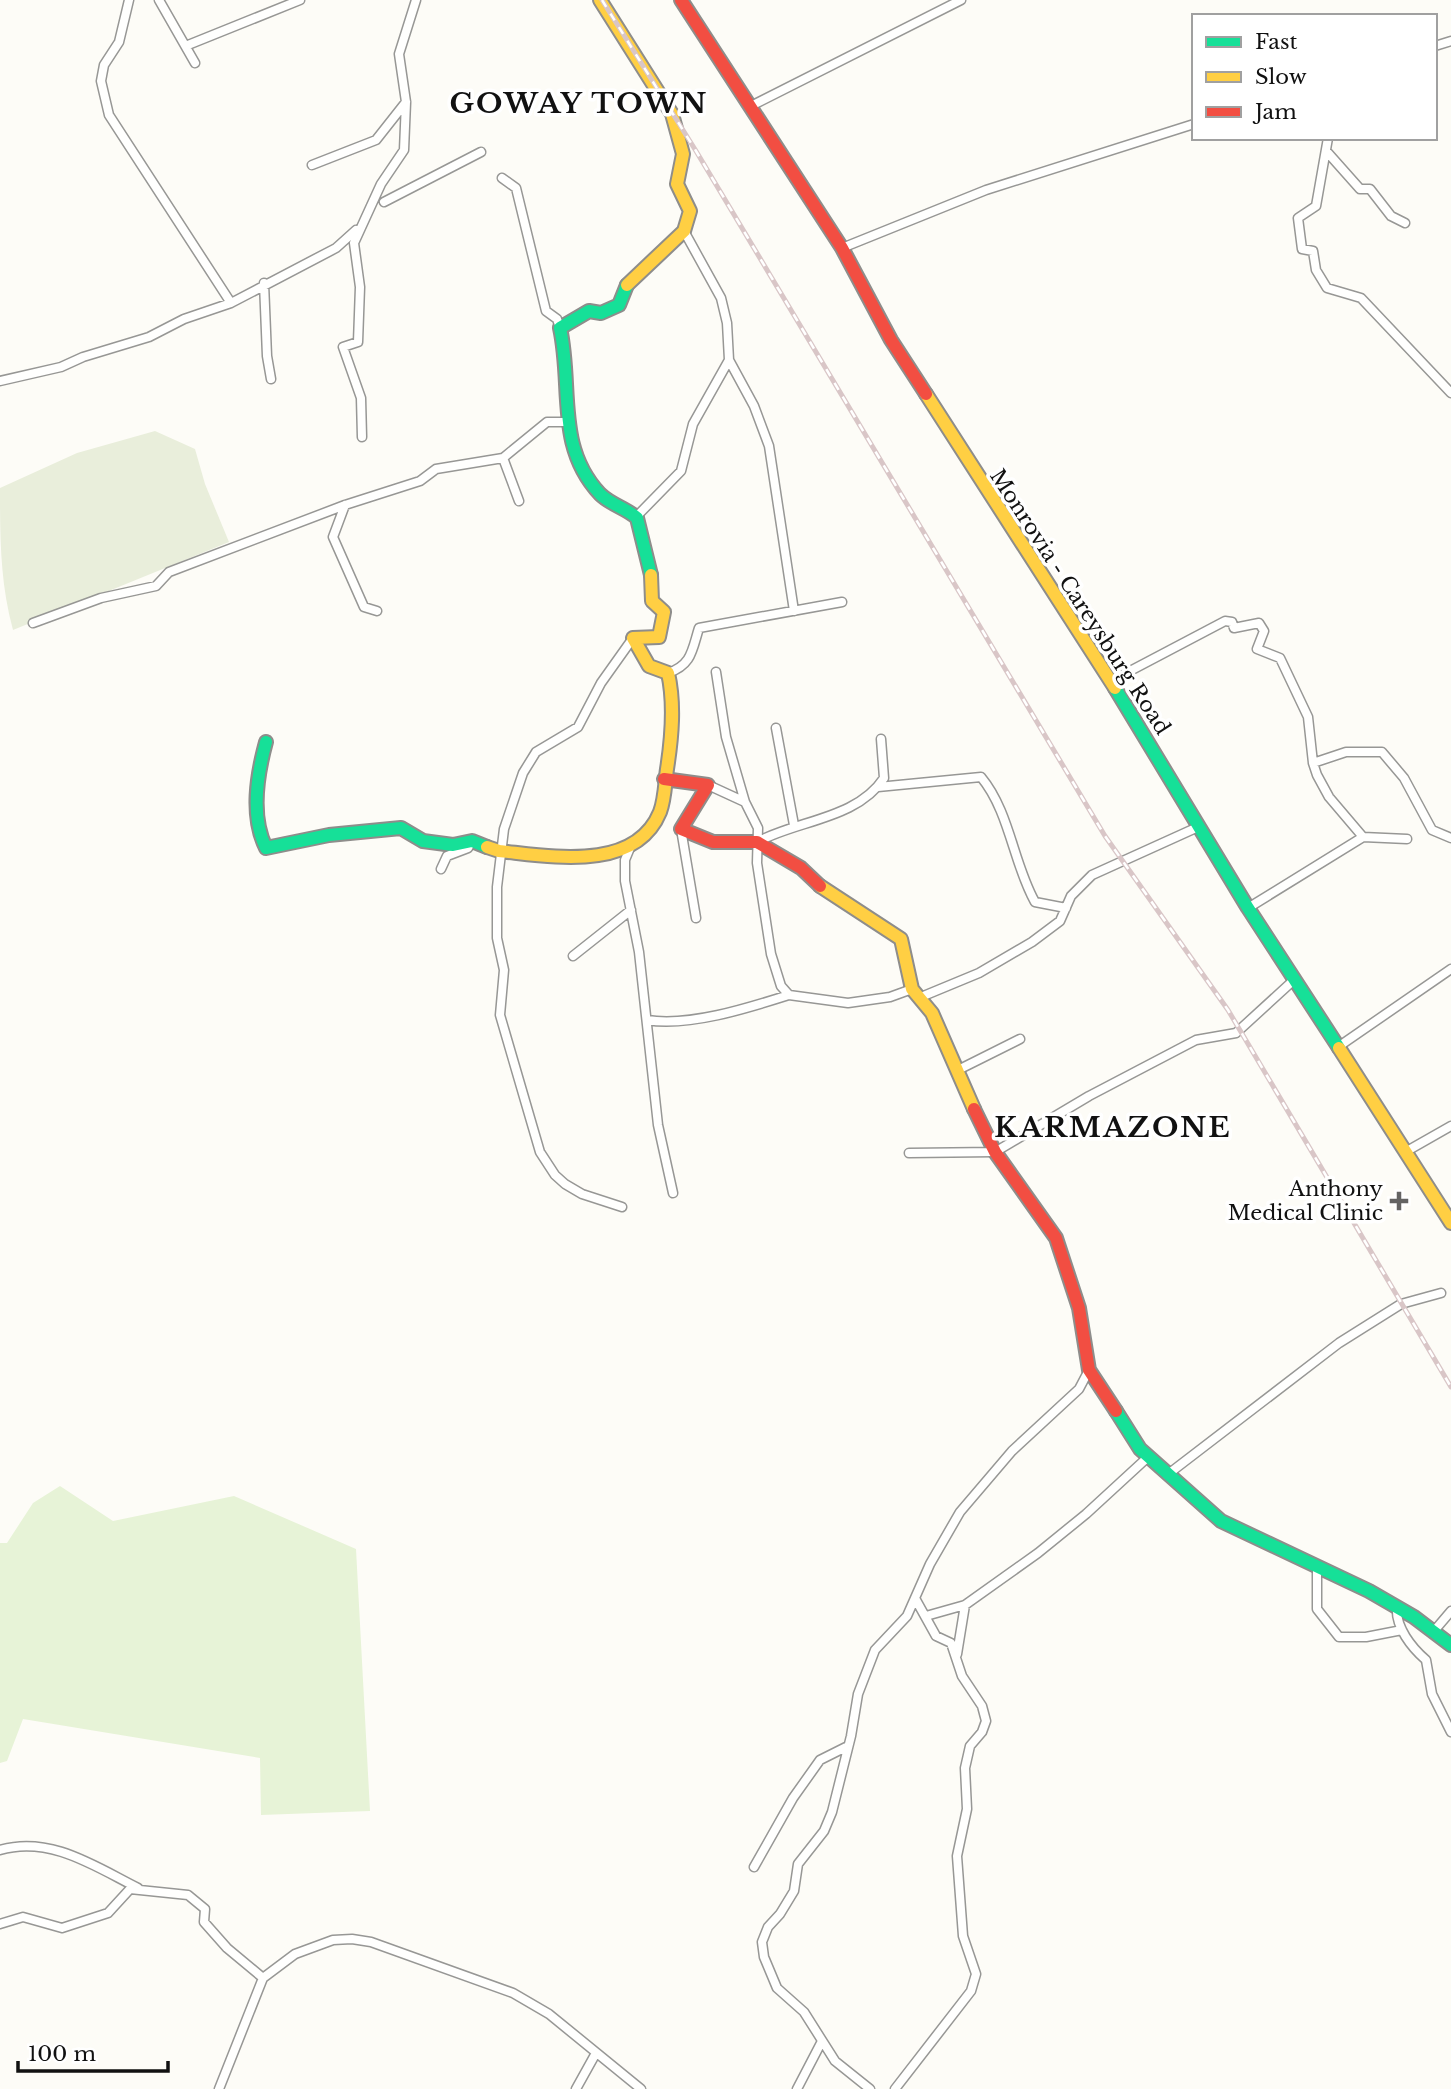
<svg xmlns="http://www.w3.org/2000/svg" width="1451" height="2089" viewBox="0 0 1451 2089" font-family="'Libre Baskerville',serif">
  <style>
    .green { fill: #e7f3d7 }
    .cemetery { fill: #e9eedb }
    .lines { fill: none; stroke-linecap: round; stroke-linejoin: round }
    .street-casing { stroke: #979795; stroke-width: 11 }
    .fast-casing { stroke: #8e8d8b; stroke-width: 16 }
    .slow-casing { stroke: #8e8d8b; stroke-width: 16 }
    .jam-casing { stroke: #8e8d8b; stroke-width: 16 }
    .street { stroke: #fffffe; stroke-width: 8 }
    .fast { stroke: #16e098; stroke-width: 12 }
    .slow { stroke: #ffcf43; stroke-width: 12 }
    .jam { stroke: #f24e42; stroke-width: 12 }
    .rail-casing { stroke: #d9c6c7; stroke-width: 5 }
    .rail { stroke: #fff; stroke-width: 2.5; stroke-dasharray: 8; stroke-linecap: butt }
    .poi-dot { fill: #646362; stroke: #fff; stroke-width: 2.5 }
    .labels { text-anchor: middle; stroke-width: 7; stroke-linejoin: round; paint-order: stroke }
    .street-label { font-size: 21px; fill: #111; stroke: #fff }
    .poi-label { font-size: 21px; fill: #111; stroke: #fff; text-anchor: end }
    .district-label { font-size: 28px; font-weight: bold; letter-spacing: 2px; fill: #111; stroke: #fff }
  </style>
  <rect width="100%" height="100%" fill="#fdfcf7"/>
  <path class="green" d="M60,1486L113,1521L234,1496L356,1549L370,1811L261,1815L260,1758L23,1719L7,1761L0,1763V1543H7L33,1503Z"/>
  <path class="cemetery" d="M155,431L195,449L205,484L229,542L13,630C0,582 0,537 0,488L77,453Z"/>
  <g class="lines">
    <defs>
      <path id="street" d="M129,0L119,42L104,65L101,81L109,115L231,303
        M159,0L195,63
        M188,45L300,0
        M1435,46L1451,41
        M749,107L961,0
        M1328,138L1316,206L1298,218L1302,249L1313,251L1316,270L1327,288L1361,298L1451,393
        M1328,153L1360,189H1370L1391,216L1405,223
        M312,165L376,140L406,102
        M502,178L516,188L546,311L557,319L560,328
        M384,202L481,152
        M684,231L721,298L727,323L729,360L754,406L769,446L794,611
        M842,248L986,190L1194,124
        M264,283L267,356L271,379
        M0,381L61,367L83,357L149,337L184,319L231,303L336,248L356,230
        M362,437L361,398L343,347L358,342L360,287L354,243L381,184L404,150L406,102L399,54L416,0
        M503,458L519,501
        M345,505L333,537L364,607L377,611
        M636,517L681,471L693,424L729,360
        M33,623L101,598L156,586L169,572L345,505L420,481L436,469L503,458L547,422H565
        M716,672L726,737L745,802
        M668,673C692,665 692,650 699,628L842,602
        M1111,681L1225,621L1232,622L1234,628L1259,623L1264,631L1257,649L1280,658L1308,717L1313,763L1317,775L1329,797L1363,837L1407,839
        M776,728L794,825
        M1313,763L1346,752H1382L1404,778L1432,830L1451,838
        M708,785L745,802L758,828L757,863L771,954L781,986L789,995L848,1003L890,997L912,989
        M878,787L981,777C1010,812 1013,863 1035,902L1066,908
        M681,829L696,918
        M757,842C798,820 857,819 884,778L881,739
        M632,843L625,860V881L639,952L658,1125L673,1193
        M441,869L447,856L468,848L472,841
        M1248,908L1363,837
        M573,956L631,910
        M921,997L979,973L1032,942L1060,921L1071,896L1092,875L1198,827
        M647,1020C689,1027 748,1008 789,995
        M1338,1047L1451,969
        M958,1070L1020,1039
        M1407,1151L1451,1126
        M909,1153L995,1152L1089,1096L1196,1040L1236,1033L1295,979
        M622,1207L582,1194L565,1184L555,1175L540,1152L500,1015L504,970L497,938V887L504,829L523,773L536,752L578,727L601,683L633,638
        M1167,1475L1339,1343L1401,1304L1441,1293
        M1317,1567V1609L1339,1637H1366L1402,1630
        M1397,1607C1395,1627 1412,1648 1426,1660L1432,1694L1451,1732
        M926,1616L965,1605L1038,1553L1086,1514L1148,1457
        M1434,1631L1451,1611
        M957,1654L965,1605
        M0,1850C50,1835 96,1867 138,1888
        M754,1867L793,1798L820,1760L848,1746
        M0,1924L23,1917L62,1928L108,1913L130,1889L188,1895L205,1909L204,1922L227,1948L263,1978
        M219,2089L263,1978L295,1954L333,1940L352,1939L371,1942L513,1993L549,2014L641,2089
        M576,2089L596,2053
        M797,2089L822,2041
        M870,2089L835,2061L804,2012L777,1988L764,1957L762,1942L768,1927L780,1914L794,1891L798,1864L824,1831L832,1812L851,1736L858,1694L875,1650L907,1616L930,1564L960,1512L1012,1451L1079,1389L1089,1370
        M895,2089L971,1991L976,1974L963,1936L957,1856L967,1809L965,1768L970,1746L982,1732L986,1721L982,1706L962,1676L951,1643L936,1636L916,1600"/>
      <path id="fast" d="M627,285L619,305L601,313L589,311L560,328C573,387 555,446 600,494C611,505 626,508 637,518L651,575
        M1115,688L1248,908L1339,1048
        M266,742C257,775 250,816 266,848L329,835L401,828L423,841L453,845L472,841L487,847
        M1116,1411L1140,1449L1221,1521L1369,1591L1414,1617L1451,1645"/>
      <path id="slow" d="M600,0L672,114L683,154L677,184L690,211L684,231L627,285
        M926,394L1115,688
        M487,847L499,851C549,856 635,873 660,812C665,799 665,783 667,769C672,737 675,704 668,673L649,666L633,638L659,637L664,612L652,601L651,575
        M820,886L901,939L912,989L932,1013L974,1109
        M1339,1048L1451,1223"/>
      <path id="jam" d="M681,0L842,248L891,340L926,394
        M664,779L708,785L681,829L713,842H757L801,868L820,886
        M974,1109L995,1152L1056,1238L1079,1308L1089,1370L1116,1411"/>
    </defs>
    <use href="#street" class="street-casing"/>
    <use href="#fast" class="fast-casing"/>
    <use href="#slow" class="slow-casing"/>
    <use href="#jam" class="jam-casing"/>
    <use href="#street" class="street"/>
    <use href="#fast" class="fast"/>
    <use href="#slow" class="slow"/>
    <use href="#jam" class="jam"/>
    <defs>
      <path id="rail" d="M602,0L696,151L1105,836L1228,1010L1451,1387"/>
    </defs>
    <use href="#rail" class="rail-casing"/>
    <use href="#rail" class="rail"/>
  </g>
  <path class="poi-dot" d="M1395.5 1190.5h7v7h7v7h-7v7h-7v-7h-7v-7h7z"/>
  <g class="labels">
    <g class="street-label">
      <text transform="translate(1080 602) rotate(57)" y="7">Monrovia - Careysburg Road</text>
    </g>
    <g class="poi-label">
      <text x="1383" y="1196">Anthony<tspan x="1383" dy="24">Medical Clinic</tspan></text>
    </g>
    <g class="district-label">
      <text x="579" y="113">GOWAY TOWN</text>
      <text x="1113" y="1137">KARMAZONE</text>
    </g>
  </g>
  <rect x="1192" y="14" width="245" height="126" fill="#ffffff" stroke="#a0a0a0" stroke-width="2"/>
  <rect x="1206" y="37" width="35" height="10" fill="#16e098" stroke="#a0a0a0" stroke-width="2"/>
  <text x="1255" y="49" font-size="21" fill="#111111">Fast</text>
  <rect x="1206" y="72" width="35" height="10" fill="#ffcf43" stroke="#a0a0a0" stroke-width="2"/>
  <text x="1255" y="84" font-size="21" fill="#111111">Slow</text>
  <rect x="1206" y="107" width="35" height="10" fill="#f24e42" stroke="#a0a0a0" stroke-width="2"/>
  <text x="1255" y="119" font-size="21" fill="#111111">Jam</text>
  <path d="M18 2061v10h150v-10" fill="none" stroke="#111111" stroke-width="3.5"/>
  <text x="28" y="2061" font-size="21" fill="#111111" stroke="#ffffff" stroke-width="5" paint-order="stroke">100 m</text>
</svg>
